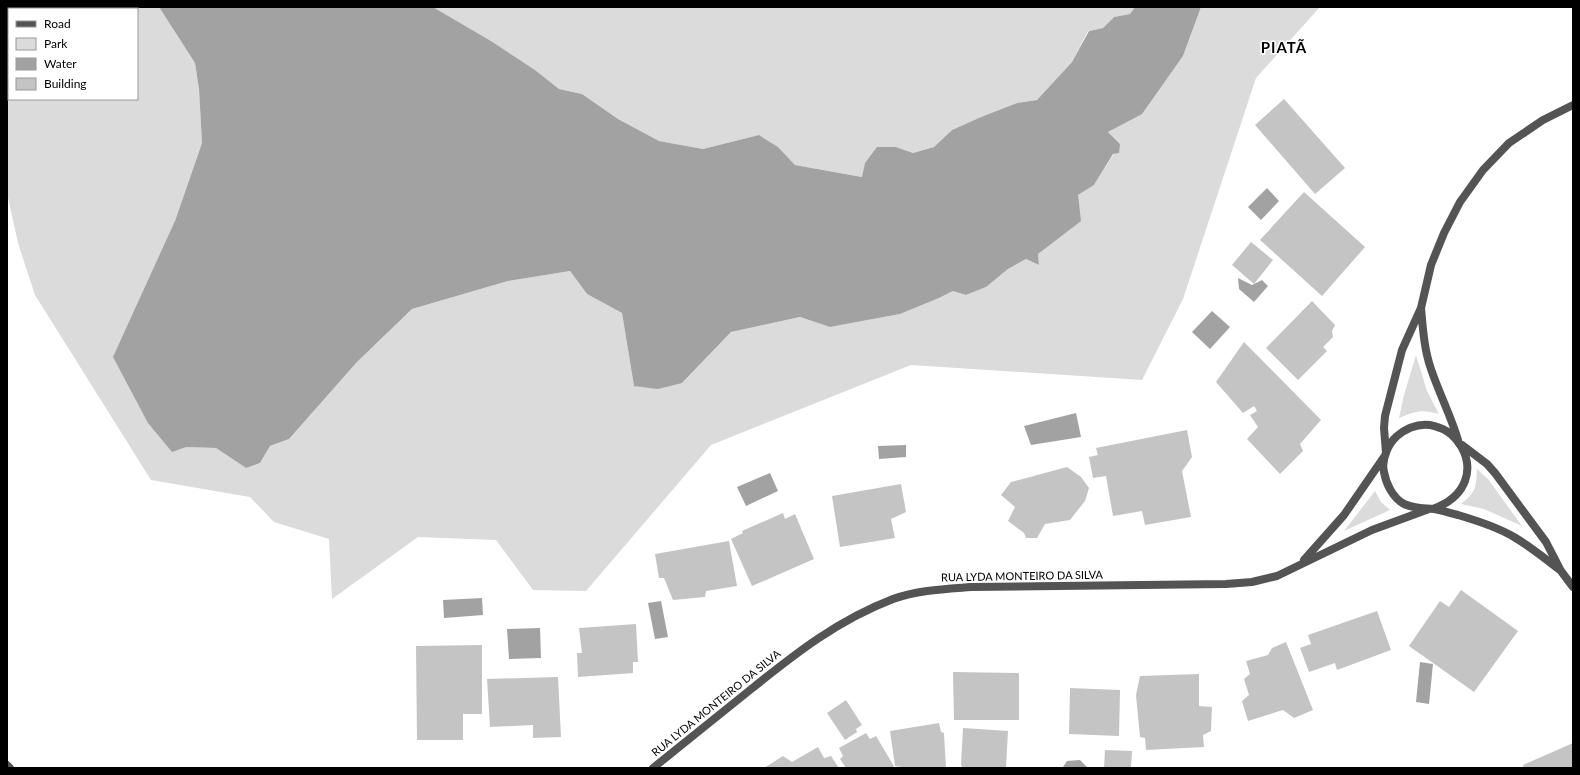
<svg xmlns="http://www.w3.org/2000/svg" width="1580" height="775" viewBox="0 0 1580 775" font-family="Lato,sans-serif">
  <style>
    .green { fill: #dbdbdb; fill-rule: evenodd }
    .water { fill: #a2a2a2 }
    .building { fill: #c4c4c4 }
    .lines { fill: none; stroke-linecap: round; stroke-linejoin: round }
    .minor { stroke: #545454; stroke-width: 8 }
    .labels { text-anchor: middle; stroke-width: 3; stroke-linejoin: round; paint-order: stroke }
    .street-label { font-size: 11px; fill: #000; stroke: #fff }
    .district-label { font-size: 15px; font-weight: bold; letter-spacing: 1px; fill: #000; stroke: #fff }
  </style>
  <rect width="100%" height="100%" fill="#fff"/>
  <path class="green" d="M7,7H159L195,63L199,89L202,143L175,221L186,447L216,448L246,468L260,463L270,446L289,439L357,362L412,309L508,281L570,271L587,294L622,313L634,386L682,383L731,332L800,317L830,327L900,314L939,298L953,291L966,295L986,287L1008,269L1026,259L1039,265L1038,254L1057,238L1078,195L1094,185L1120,144L1108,132L1142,113L1183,56L1201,7H1320L1256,78L1183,299L1142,380L911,365L711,445L586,591L533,590L496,540L418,537L332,599L329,539L274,522L250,497L151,480L35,295L18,243L7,193ZM9,9H137V99H9Z
    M433,7H1135L1130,14L1114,17L1103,28L1088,31L1072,62L1037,100L1017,103L981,117L952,130L934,147L913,153L896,147L865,163L863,177L795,165L778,147L759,135L703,149L659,141L618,119L582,94L559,89L535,70L491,41Z
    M1416,355L1427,391L1439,414C1422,409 1415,411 1399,418L1404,395Z
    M1477,469L1488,479L1522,526L1484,509L1461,504C1476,492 1476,488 1477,469Z
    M1375,491L1381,502L1390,510L1344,531Z"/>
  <path class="water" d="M159,7H433L491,41L535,70L559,89L582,94L618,119L659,141L703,149L759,135L778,147L795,165L862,177L865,163L877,147H896L913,153L934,147L952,130L981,117L1017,103L1037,100L1072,62L1089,31L1103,28L1114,17L1130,14L1135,7H1201L1183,56L1142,114L1108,132L1120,144L1119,153L1113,154L1094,185L1078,195L1081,221L1038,254L1039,265L1026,259L1008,269L986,287L966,295L953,291L939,298L900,314L830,327L800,317L731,332L682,383L658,389L634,386L622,313L587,294L570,271L508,281L412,309L357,362L289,439L270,446L260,463L246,468L216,448L186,447L172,452L148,423L113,357L175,221L202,143L199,89L195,63Z
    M1267,188L1279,201L1261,220L1248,207Z
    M1238,278L1252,285L1262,280L1268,286L1254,302L1239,289Z
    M1212,311L1230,327L1210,349L1192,332Z
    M1076,413L1081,437L1031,445L1024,426Z
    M906,445V457L879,459L878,446Z
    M770,473L778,491L746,506L737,487Z
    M482,598L483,615L444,618L443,600Z
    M661,601L668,637L655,639L648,603Z
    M540,628L541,658L509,659L507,629Z
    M1420,662L1433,664L1429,704L1416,702Z
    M1080,760L1088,768L1063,767L1067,761Z"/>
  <path class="building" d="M1284,99L1345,168L1315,194L1255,125Z
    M1304,192L1365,247L1322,296L1260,240Z
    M1251,242L1273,260L1254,284L1232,265Z
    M1312,301L1335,325L1332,331L1333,337L1323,347L1327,351L1298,380L1266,348Z
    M1244,342L1321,420L1300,444L1303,451L1280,474L1247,439L1258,427L1250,415L1257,411L1254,406L1243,413L1216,382Z
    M1187,430L1192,457L1182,471L1191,517L1145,525L1142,511L1113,516L1106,476L1093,478L1089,457L1098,455L1096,448Z
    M1067,467L1081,477L1089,488L1085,501L1070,520L1045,524L1037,538H1026L1024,533L1008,521L1015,507L1001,495L1011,482Z
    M901,484L906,512L891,519L895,538L840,547L832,496Z
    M783,513L785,519L795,514L814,559L752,586L731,539L743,533L742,531Z
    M729,541L737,586L706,591L705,597L673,600L664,578H659L655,554Z
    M1461,590L1518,631L1474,692L1409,646L1440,601L1449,607Z
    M1377,611L1391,650L1337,670L1335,663L1309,672L1300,648L1311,644L1308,635Z
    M636,624L638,662H633V673L578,677L577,653H582L579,628Z
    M1286,642L1313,710L1294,718L1283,710L1248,721L1242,701L1249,695L1244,679L1250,674L1246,661L1268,655L1272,648Z
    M482,645V714H463V740H417L416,646Z
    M953,672L1019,673V720H954Z
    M1199,674V706L1212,707L1211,731L1203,735L1204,747L1146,750L1145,738L1140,737L1136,695L1140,676Z
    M558,677L561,737L533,738V725L490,727L487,679Z
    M1070,688L1120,690L1119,736L1069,734Z
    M846,700L862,725L856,729L857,732L845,740L827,713Z
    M939,723L941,732L944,733L946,768H911L895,766L890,731Z
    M963,728L1008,731L1006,768H963L961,765Z
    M866,733L870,739L876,736L895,768H846L840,759L843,756L839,748Z
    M1573,743V768H1524L1523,765Z
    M818,747L824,758L831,756L839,768H764L783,756L792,762Z
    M1105,750L1132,751L1131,768H1104Z"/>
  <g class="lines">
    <path class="minor" d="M1421,308C1423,329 1424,349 1431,369C1439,393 1451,416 1458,440
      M1462,445L1487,464L1495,473L1546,542L1561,571L1573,587
      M1386,453L1384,428L1385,416L1402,350L1421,308L1431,265L1444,233L1460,202L1483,170L1509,143L1543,120L1573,105
      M1433,509C1505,483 1449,394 1397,436C1388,444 1381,460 1384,472C1386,484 1393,498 1404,504C1415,509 1423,508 1434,509C1441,510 1450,513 1458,515C1475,520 1499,528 1514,537C1531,547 1546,559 1561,571
      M1304,560L1344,515L1384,457
      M7,765L10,768
      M653,768C685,742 718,716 750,690C796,653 838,620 893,599C918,590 945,589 971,587L1226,584L1252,582L1277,576L1372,530L1429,509"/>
  </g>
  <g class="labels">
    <g class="street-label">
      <text transform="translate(1022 576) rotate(-1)" y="4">RUA LYDA MONTEIRO DA SILVA</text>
      <text transform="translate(716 703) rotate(-39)" y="4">RUA LYDA MONTEIRO DA SILVA</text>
    </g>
    <g class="district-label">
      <text x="1284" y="53">PIATÃ</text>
    </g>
  </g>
  <rect width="1580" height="775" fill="none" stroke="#000000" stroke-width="16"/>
  <rect x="8" y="8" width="130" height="92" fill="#ffffff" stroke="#999999"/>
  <rect x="16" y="21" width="20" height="6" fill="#545454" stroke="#999999"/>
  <text x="44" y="28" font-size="12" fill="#000000">Road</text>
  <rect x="16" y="38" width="20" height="12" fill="#dbdbdb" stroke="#999999"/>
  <text x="44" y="48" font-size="12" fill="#000000">Park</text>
  <rect x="16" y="58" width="20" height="12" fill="#a2a2a2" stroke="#999999"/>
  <text x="44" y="68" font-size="12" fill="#000000">Water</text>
  <rect x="16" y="78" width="20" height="12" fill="#c4c4c4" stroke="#999999"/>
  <text x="44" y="88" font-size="12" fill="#000000">Building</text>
</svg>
